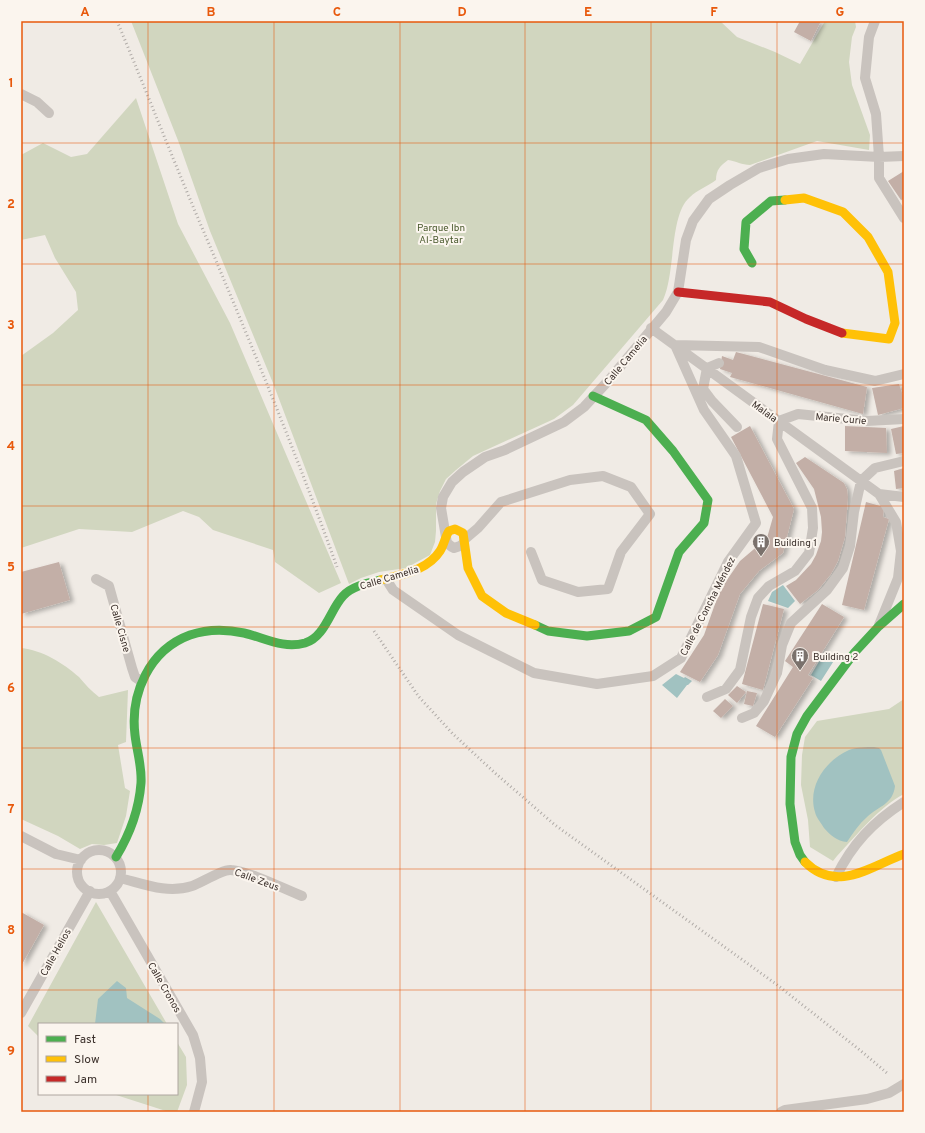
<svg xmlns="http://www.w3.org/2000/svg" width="925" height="1133" viewBox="0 0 925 1133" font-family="Overpass,sans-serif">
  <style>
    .green { fill: #d1d6bf }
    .water { fill: #a1c2c1 }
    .building { fill: #c3afa7; filter: url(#shadow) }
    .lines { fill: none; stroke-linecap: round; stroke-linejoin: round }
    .street { stroke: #c9c3be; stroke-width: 10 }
    .fast { stroke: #4caf50; stroke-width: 9 }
    .slow { stroke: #ffc107; stroke-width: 9 }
    .jam { stroke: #c62828; stroke-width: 9 }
    .rail { stroke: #b1aca8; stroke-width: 3; stroke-dasharray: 1 3; stroke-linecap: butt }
    .grid { fill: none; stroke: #e8590c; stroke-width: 1; stroke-opacity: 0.55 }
    .labels { text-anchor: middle; stroke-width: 4; stroke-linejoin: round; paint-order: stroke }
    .park-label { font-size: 10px; fill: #4a5a2e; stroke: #fbf5ee }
    .street-label { font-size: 10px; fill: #3b302b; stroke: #fbf5ee }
    .poi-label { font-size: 10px; fill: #3b302b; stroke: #fbf5ee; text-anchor: start }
    .neatline { fill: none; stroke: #e8590c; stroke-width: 1.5 }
    .grid-label { font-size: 13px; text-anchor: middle; font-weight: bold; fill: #e8590c }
  </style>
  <defs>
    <filter id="shadow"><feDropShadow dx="4" dy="2" stdDeviation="2" flood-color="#0004"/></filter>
  </defs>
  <rect width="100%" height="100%" fill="#f0ebe5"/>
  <path class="green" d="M131,21H720L737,37L775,52L800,64L825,21H855L856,27L852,37L849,62L852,85L870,135L869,150L817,141L750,165C742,165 736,161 728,160C720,166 716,170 716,180C708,186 697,190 690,197C669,215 676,272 663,300L573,405L554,419L473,456L456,470L446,479L440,491L436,504V531L435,542L430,555L406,568L379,572L361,578L349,584L273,383L210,231L179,143Z
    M136,98L178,224L230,323L341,583L319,593L275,562L273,550L213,530L199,517L183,511L132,532L79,529L21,548V356L53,333L78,310L76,292L55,258L45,235L21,240V155L43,143L71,157L87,154Z
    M21,648C42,650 63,663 79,677C85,684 91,691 99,697L128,690L126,742L118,745L125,788L130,791L126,816L117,843L104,845L92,844L80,849L58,836L21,819Z
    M904,699V794C879,807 857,835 837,856L833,861L810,847L808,820L801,785L802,755L805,737L817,721L889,709Z
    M96,902L167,1024H39V1037L28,1026Z
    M177,1042L186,1057L187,1085L177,1112H169L113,1094H177Z"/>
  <path class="water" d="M783,585L795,601L788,608L768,601L772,592Z
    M824,653L835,659L821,681L811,675Z
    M676,674L684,678L685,677L692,681L688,685H687L677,698L662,685Z
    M874,747L879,748L881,750L895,786C893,804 879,806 867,817C859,824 853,833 847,842C837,841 830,835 824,828C821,823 816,817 815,812C807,786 826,760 849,750C857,747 866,747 874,747Z
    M117,981L126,988L127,998L160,1019L165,1024H95L98,999Z"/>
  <path class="building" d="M800,21H821L811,41L794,32Z
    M904,171V199L901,200L888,181Z
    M736,352L867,387L863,414L730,377L732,373L720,369L722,356L733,360Z
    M899,384L904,399V408L878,415L872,388Z
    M750,426L794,509L783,553L759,571L740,594L718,655L700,682L680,672L704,635L720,590L740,561L767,538L773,517L731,437Z
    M845,426L886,428L887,453L845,451Z
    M904,426V453L896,454L891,429Z
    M805,457L844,483L847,489L848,497L845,537L838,561L831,574L818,590L800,604L786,586L796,580L811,564L816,555L821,541L822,532L821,517L814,489L796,463Z
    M904,468V488L896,489L894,471Z
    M866,502L884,507L883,517L889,519L864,610L842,605Z
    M59,562L70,600L21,614V572Z
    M763,604L784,609L763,690L742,684Z
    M822,604L844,617L808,675L813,678L775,737L756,726L793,667L785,661Z
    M737,686L746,692L737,703L728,695Z
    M747,691L757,693L753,706L744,704Z
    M725,699L733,706L721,718L713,711Z
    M21,912L44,925L21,966Z"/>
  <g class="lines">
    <path class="street" d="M875,21L869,37L865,78L876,114L879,157V178L904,218
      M21,94L37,102L49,113
      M651,328L879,494
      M719,363L707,368L703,389L712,401L737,427
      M531,552L542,580L578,592L608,589L621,552L650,514L631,487L603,476L570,480L501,502L478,528L465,539L463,544L460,546L454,548L452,547L447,543L441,508L443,497L452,482L463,472L485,457L505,450L564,422L584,407L609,380L666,312L678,292L686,240L693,221L709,199L730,185L759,168L788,159L824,154L879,157L904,156
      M96,579L109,586L132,668L135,677L141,681
      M386,579L393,590L458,635L534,673L597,684L653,676L681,658L728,562L756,523L736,456L704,410L675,345L759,347L825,370L875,381L904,374
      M879,625L898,578L901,551L896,522L879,494L904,497
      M707,697L726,689L740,670L751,617L758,598L769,586L795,571L809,553L813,528L812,508L777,439L779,421L798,414L867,421L904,419
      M742,718L754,713L764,701L777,673L782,645L791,623L827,590L843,568L850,546L854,512L861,481L875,468L904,461
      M21,836L56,854L81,860
      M77 872a22 22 0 1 1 44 0a22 22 0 1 1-44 0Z
      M836,877C852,844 873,822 904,802
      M120,878C144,884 167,894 192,886C201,883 223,869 231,870C251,872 282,888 302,896
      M110,891L193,1035L200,1058L202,1082L194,1112
      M21,1013L90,891
      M781,1112L785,1110L867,1099L889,1093L904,1084"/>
    <path class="fast" d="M752,263L744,249L746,222L771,201L785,200
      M535,625L548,631L587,636L629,631L656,617L679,552L704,523L708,500L673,451L646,420L593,396
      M116,857C130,834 139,810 141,783C142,766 137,752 135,735C130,694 149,650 190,635C207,629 226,629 244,633C265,638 283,649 305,643C325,637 330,610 343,596C352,586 368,583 381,580
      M805,862L800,855L795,842L790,804L791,757L797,734L807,716L855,652L879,626L904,604"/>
    <path class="slow" d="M785,200L804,198L843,212L868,237L888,272L895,323L889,339L842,333
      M381,580C402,574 427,571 440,551C444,545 445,537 449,531L455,529L463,533L468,568L482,596L506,613L535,625
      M805,862C837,894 871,866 904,854"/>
    <path class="jam" d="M678,292L770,302L806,319L842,333"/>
    <path class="rail" d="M117,21C148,95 177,170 209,244C254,351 298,458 337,567
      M374,631L419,697L453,734L495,773L555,825L776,984L861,1051L887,1073"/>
  </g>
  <path class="grid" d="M148,21V1024M274,21V1112M400,21V1112M525,21V1112M651,21V1112M777,21V1112M21,143H904M21,264H904M21,385H904M21,506H904M21,627H904M21,748H904M21,869H904M21,990H904M148,1094V1112"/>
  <defs>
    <symbol id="building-pin" viewBox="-11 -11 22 30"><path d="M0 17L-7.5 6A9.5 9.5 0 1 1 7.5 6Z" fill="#7a716c" stroke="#fbf5ee"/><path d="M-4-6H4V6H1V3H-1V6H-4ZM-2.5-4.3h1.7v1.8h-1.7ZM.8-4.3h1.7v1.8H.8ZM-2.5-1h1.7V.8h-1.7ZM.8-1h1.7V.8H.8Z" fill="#fff"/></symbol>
  </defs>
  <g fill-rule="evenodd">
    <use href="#building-pin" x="751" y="532" width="20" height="27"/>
    <use href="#building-pin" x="790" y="646" width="20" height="27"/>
  </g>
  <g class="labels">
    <g class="park-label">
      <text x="441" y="231">Parque Ibn<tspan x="441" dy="12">Al-Baytar</tspan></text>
    </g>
    <g class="street-label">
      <text transform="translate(625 360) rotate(-50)" y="4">Calle Camelia</text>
      <text transform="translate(765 411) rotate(36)" y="4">Malala</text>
      <text transform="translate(841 418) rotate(5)" y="4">Marie Curie</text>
      <text transform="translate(389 577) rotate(-17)" y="4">Calle Camelia</text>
      <text transform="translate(707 606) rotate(-63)" y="4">Calle de Concha Méndez</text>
      <text transform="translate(121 628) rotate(74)" y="4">Calle Cisne</text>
      <text transform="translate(257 879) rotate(20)" y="4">Calle Zeus</text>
      <text transform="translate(55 952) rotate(-61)" y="4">Calle Helios</text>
      <text transform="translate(165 987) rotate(60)" y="4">Calle Cronos</text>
    </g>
    <g class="poi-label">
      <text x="774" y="546">Building 1</text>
      <text x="813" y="660">Building 2</text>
    </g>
  </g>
  <rect width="925" height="1133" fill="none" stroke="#fbf5ee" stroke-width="44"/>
  <rect x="38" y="1023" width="140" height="72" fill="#fbf5ee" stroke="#aea6a0"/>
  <rect x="46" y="1036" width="20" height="6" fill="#4caf50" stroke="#aea6a0"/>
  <text x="74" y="1043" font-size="12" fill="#3b302b">Fast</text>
  <rect x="46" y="1056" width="20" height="6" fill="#ffc107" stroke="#aea6a0"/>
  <text x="74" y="1063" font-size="12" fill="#3b302b">Slow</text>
  <rect x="46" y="1076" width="20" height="6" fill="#c62828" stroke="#aea6a0"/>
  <text x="74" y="1083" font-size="12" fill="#3b302b">Jam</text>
  <rect x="22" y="22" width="881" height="1089" class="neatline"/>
  <g class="grid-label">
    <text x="85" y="16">A</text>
    <text x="211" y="16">B</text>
    <text x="337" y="16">C</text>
    <text x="462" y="16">D</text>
    <text x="588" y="16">E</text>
    <text x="714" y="16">F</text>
    <text x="840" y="16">G</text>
    <text x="11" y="87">1</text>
    <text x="11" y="208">2</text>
    <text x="11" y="329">3</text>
    <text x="11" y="450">4</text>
    <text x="11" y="571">5</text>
    <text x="11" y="692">6</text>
    <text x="11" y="813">7</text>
    <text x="11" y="934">8</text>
    <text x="11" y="1055">9</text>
  </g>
</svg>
